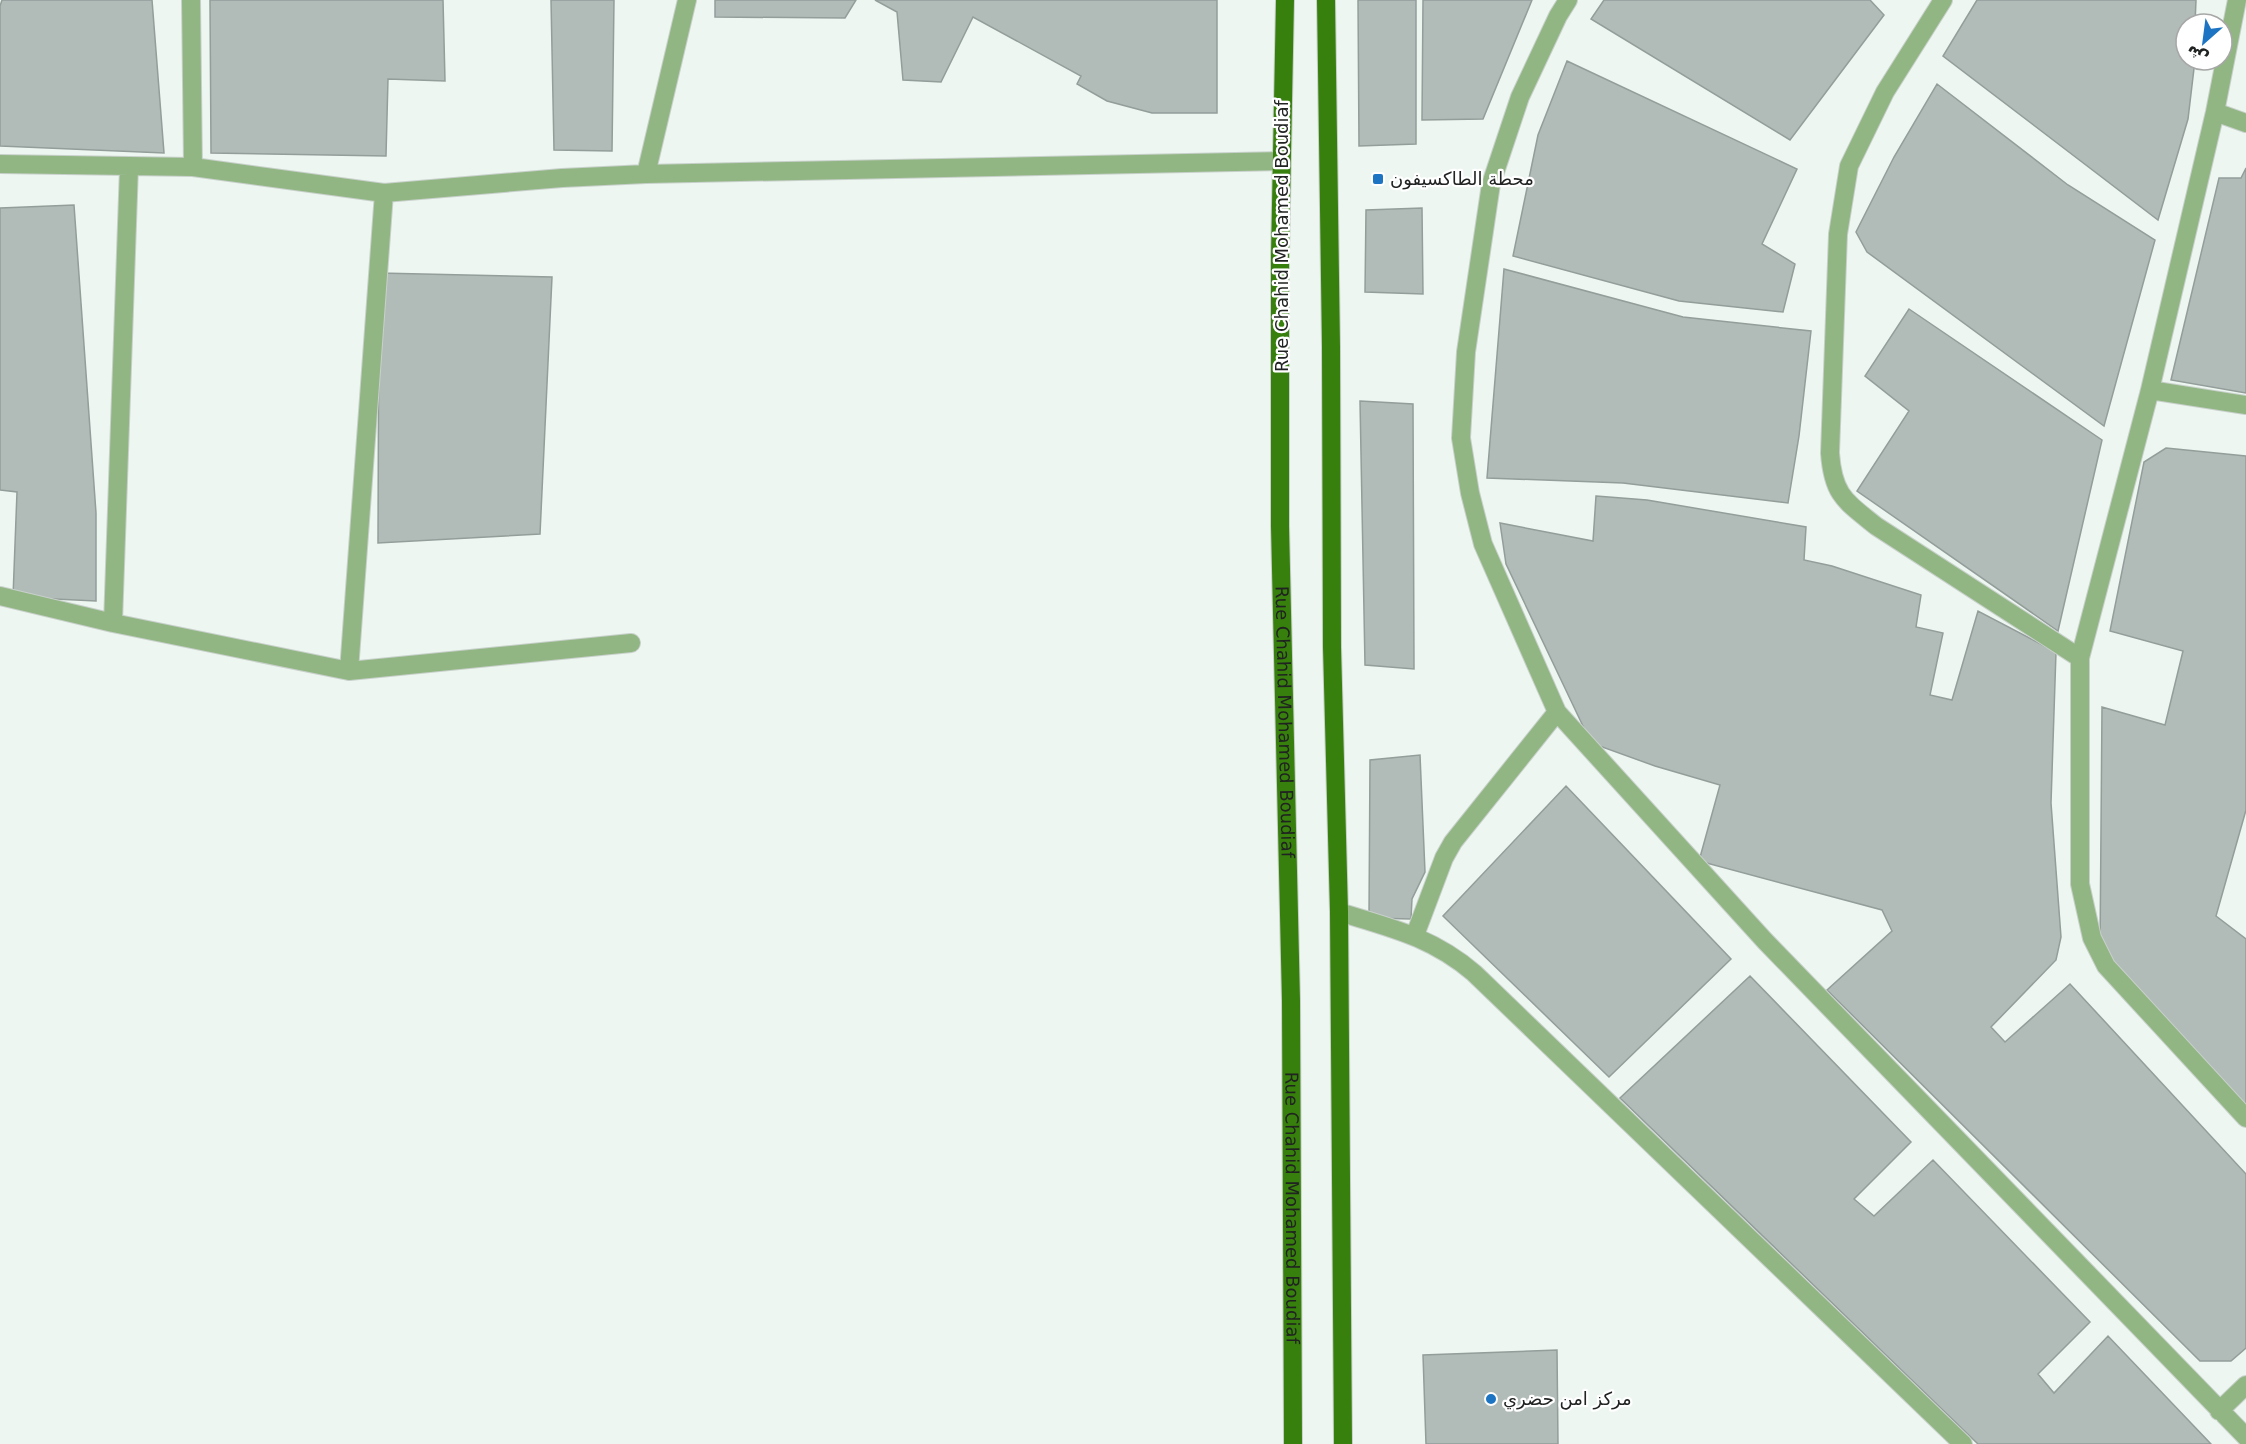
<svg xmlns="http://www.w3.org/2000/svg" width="2246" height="1444" viewBox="0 0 2246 1444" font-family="'DejaVu Sans','Noto Naskh Arabic',sans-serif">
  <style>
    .building { fill: #b1bbb8; stroke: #939d9a; stroke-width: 1.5 }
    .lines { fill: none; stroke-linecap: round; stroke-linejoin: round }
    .minor-casing { stroke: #c8d0cb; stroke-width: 20 }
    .major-casing { stroke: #c8d0cb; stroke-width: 20 }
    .minor { stroke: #91b683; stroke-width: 18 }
    .major { stroke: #38800e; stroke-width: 18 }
    .poi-dot { fill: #1c74c2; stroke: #fff; stroke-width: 2 }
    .labels { text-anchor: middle; stroke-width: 4.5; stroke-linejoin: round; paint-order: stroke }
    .poi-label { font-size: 18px; fill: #202321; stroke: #fff; text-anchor: start }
    .street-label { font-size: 18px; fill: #202321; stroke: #fff }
  </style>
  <rect width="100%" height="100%" fill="#edf6f0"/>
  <path class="building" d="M2,0H152L164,153L0,146V6Z
    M210,0H443L445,81L388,79L386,156L211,153Z
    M551,0H614L612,151L554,150Z
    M715,0H856L845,18L715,17Z
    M875,0H1217V113H1152L1107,101L1077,84L1081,76L973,17L941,82L903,80L897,12Z
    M1358,0H1416V144L1359,146Z
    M1423,0H1532L1483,119L1422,120Z
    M1604,0H1870L1884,15L1790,140L1591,19Z
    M1977,0H2196L2195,24H2186V60H2195L2188,119L2158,220L1943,56Z
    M1567,61L1797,169L1762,244L1795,264L1783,312L1679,301L1513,256L1538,135Z
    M1937,84L2068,185L2155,240L2104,426L1867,252L1856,232L1894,157Z
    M2246,168V393L2171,380L2219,178H2241Z
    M74,205L96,513V601L13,597L17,492L0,490V208Z
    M1422,208L1423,294L1365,292L1366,210Z
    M1504,269L1683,317L1811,331L1799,436L1788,503L1623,483L1487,478Z
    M379,273L552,277L540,534L378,543Z
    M1909,309L2102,440L2058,631L1857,491L1909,411L1865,376Z
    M1360,401L1413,404L1414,669L1365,665Z
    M2166,448L2246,456V810L2216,916L2246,939V1106L2100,952L2102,707L2165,725L2183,651L2110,631L2144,462Z
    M1596,496L1647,500L1806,527L1804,560L1832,566L1921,595L1916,627L1943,633L1930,695L1952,700L1978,611L2056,652L2051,803L2061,937L2056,960L1991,1027L2005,1042L2070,984L2246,1174V1348L2231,1361H2200L1827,990L1892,931L1882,910L1699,861L1720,785L1655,766L1591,743L1506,564L1500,523L1593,541Z
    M1420,755L1425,872L1412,899L1411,919L1369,918L1370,760Z
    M1566,786L1731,959L1609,1077L1443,916Z
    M1750,976L1911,1142L1854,1199L1874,1216L1933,1160L2090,1322L2038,1374L2054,1393L2108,1336L2211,1444H1978L1620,1098Z
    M1557,1350L1558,1444H1426L1423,1355Z"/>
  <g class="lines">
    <defs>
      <path id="minor" d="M191,0L193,167
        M1568,0L1558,16L1520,97L1491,184L1466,352L1461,438L1470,493L1483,544L1557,712L1765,941L2246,1437
        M1943,0L1885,92L1849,166L1838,234L1830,453C1833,495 1845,501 1876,526L2080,658
        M2237,0L2215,112L2150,390L2080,658V884L2092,938L2106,966L2246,1118
        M2215,112L2246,123
        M0,164L193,167L384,193L562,178L646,174L1281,161
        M646,174L687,0
        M2150,390L2246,405
        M0,596L113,623L349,671L631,643
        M113,623L129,167
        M349,671L384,193
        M1339,912C1391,928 1432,937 1474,973L1963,1444
        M1415,935L1444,858L1453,842L1557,712
        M2219,1411L2246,1385"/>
      <g id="major">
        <path id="s1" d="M1285,0L1280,256V526L1291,1001L1293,1444"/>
        <path d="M1326,0L1331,347L1332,647L1339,912L1343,1444"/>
      </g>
    </defs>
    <use href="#minor" class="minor-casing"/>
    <use href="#major" class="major-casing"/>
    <use href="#minor" class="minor"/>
    <use href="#major" class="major"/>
  </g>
  <g class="poi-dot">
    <rect x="1372" y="173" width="12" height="12" rx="3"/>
    <circle cx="1491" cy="1399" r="6"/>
  </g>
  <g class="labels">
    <g class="poi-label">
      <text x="1390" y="185">محطة الطاكسيفون</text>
      <text x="1503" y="1405">مركز امن حضري</text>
    </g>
    <g class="street-label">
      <text transform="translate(1282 236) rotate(-90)" y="6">Rue Chahid Mohamed Boudiaf</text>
      <text dy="6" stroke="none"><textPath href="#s1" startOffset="722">Rue Chahid Mohamed Boudiaf</textPath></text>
      <text dy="6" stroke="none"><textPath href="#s1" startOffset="1208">Rue Chahid Mohamed Boudiaf</textPath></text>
    </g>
  </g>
  <g transform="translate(2204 42) rotate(208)"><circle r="28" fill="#ffffff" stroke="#a6a7a6" stroke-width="1.5"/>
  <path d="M0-4.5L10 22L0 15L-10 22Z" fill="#1c74c2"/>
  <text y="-9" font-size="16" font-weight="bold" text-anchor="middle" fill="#202321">ش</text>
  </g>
</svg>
